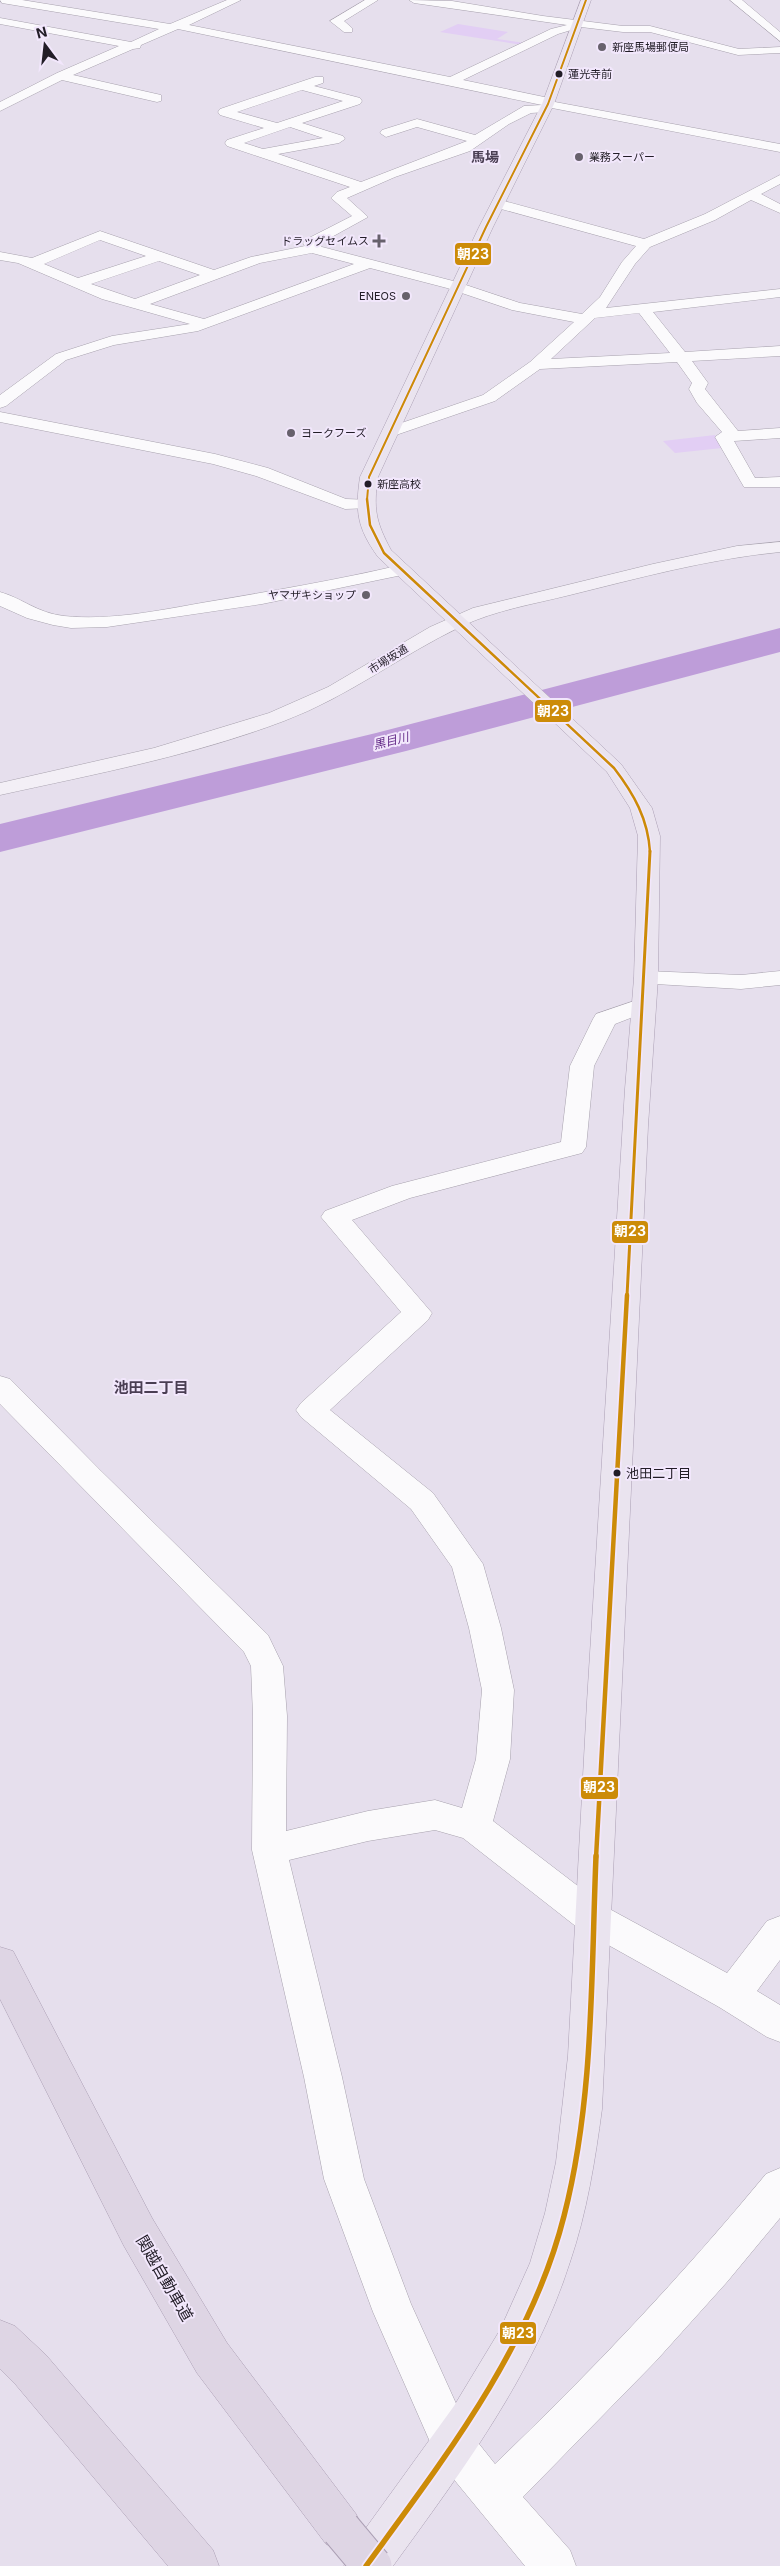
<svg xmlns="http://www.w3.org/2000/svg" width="780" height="2566" viewBox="0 0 780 2566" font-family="Inter,'Noto Sans JP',sans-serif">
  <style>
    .green { fill: #e2cef4 }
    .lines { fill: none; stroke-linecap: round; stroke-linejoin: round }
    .river { fill: #be9dd9; fill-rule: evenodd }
    .street-casing { stroke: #a7a1ad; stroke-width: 1 }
    .secondary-casing { stroke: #a7a1ad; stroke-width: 1 }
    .primary-casing { stroke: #ab9fb4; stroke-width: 1 }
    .highway-casing { stroke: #ab9fb4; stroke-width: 1 }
    .street { fill: #fbfafc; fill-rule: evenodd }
    .secondary { fill: #f3eff6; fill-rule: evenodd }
    .primary { fill: #eae4ef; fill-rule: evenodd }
    .highway { fill: #ded5e4; fill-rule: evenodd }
    .highway-bridge-casing { stroke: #ab9fb4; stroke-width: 41; stroke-linecap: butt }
    .highway-bridge { stroke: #ded5e4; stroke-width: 39 }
    .bus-1-far4-casing { stroke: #f2e7fc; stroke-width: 4 }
    .bus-1-far3-casing { stroke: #f2e7fc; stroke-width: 5 }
    .bus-1-far2-casing { stroke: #f2e7fc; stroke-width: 6 }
    .bus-1-far1-casing { stroke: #f2e7fc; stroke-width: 8 }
    .bus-1-casing { stroke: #f2e7fc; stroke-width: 9 }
    .bus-1-far4 { stroke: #cc8b08; stroke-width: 2 }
    .bus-1-far3 { stroke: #cc8b08; stroke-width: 2.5 }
    .bus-1-far2 { stroke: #cc8b08; stroke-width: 3 }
    .bus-1-far1 { stroke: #cc8b08; stroke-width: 4.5 }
    .bus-1 { stroke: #cc8b08; stroke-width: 5.5 }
    .poi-dot { fill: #67616c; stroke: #f2e7fc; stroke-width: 2 }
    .bus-dot { fill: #221d27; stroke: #f2e7fc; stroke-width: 2 }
    .labels { text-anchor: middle; stroke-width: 4; stroke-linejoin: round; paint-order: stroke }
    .far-poi-label { font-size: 11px; fill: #221d27; stroke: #f2e7fc; text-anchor: start }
    .far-bus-label { font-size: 11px; fill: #221d27; stroke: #f2e7fc; text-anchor: start }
    .far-street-label { font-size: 11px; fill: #221d27; stroke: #f2e7fc }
    .far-water-label { font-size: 12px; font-style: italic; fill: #662d8a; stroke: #f2e7fc }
    .bus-label { font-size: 13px; fill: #221d27; stroke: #f2e7fc; text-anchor: start }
    .far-quarter-label { font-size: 14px; font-weight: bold; fill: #4a3e53; stroke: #f2e7fc }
    .neighbourhood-label { font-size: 15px; font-weight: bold; fill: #4a3e53; stroke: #f2e7fc }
    .near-street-label { font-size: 16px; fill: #221d27; stroke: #f2e7fc }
    .line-badge { stroke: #f2e7fc; stroke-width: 2 }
    .badge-label { font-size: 14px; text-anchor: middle; font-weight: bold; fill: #fff }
  </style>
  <rect width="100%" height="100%" fill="#e6dfed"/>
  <path class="green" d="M458,24L508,32L497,39L525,43L522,45L440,32Z
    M715,435L722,448L675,453L663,441Z"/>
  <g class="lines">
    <path class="river" d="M780,628V652L406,751L0,852V824L376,733Z"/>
    <defs>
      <path id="street" d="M0,0H22L170,24L227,0H241L189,25L450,77L551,29L567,25L414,3L409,0L452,1L543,16L623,26H650L739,49L780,47V53L738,55L650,32H623L581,27L558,34L463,80L549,98L555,102L780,144V152L552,108L546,112L531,113L509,124L470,151L395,177L347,198L368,217L319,244L322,247L457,282L520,303L582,314L600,297L622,262L636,246L494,207L492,204L494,201H504L644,239L705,214L780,175V184L761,194L780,204V213L751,200L715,220L650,247L635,264L606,308L780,289V297L653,312L685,352L780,346V356L692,361L708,383L705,389L738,431L780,428V438L734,441L755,478L780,477V487H744L715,437L722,432L697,403L689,389L692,383L677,362L540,369L495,401L396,435H384L382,432L384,429L483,395L530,362L574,322L512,310L447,288L370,268L198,331L114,345L66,360L6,406L0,408V395L56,354L112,336L190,324L102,299L18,263L0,260V252L32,258L100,231L214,270L251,257L305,246L303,243L305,240L352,216L331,198L337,192L350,187L227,146L225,143L227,140L264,128L220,115L218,112L220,109L315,77H323V83L314,86L360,98L362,101L360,104L302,123L343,136L345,139L339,143L278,154L361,182L467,141L417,127L386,137L380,133L382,130L417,119L475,135L524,106L542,105L178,29L141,45L140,48L133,49L73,75L161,95V101L157,102L62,80L0,111V102L57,73L119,46L0,24V18L131,42L159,29L2,3ZM302,90L343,101L277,123L237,112ZM290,127L323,138L263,149L244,143ZM100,240L146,256L78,278L44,264ZM312,253L354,264L204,319L150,304L260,263ZM159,261L200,275L135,299L91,284ZM639,313L670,353L551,359L595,318Z
        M365,0H378L344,21L352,28V32H344L330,21Z
        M730,0H742L780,32V41Z
        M0,412L215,454L268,468L346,499L371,500L374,504L371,508L345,509L256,476L213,464L0,422Z
        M401,565L407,566L410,570L407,574L262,604L107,627L71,628L53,625L27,618L0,606V592C22,598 37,613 64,616C111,621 161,610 207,602C272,591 337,580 401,565Z
        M646,971L741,975L780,971V985L741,989L638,983L634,978L638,973Z
        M643,998L651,1000L655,1005L651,1010L615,1024L594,1066L586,1147L582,1153L410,1198L352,1220L432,1313L428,1320L330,1410L433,1493L483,1564L501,1628L514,1690L510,1759L493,1821L604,1906L727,1973L767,1921L780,1916V1960L757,1991L780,2005V2042L767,2037L719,2007L578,1928L463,1838L435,1830L368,1841L289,1860L342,2077L364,2179L411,2304L468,2430L495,2464C591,2372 682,2276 766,2174L780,2168V2218L727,2282L656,2361L523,2497L570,2550L576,2566H525L438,2460L373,2312L324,2179L304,2077L252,1850L253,1716L251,1666L244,1652L0,1404V1376L10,1379L100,1470L268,1635L283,1666L287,1716L286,1831L368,1811L435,1800L462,1808L476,1759L482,1690L469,1628L452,1567L411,1509L301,1417L296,1410L301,1403L401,1312L321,1217L325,1211L392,1186L561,1142L570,1066L593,1019L596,1014Z"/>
      <path id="secondary" d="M780,542V552C708,559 639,578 570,595C534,604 496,610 462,626C401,655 348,697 284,721C192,756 95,774 0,795V783L154,748L269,713L328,687L430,627L473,608L653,564L737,546Z"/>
      <path id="primary" d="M581,0H591L554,104L493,227L378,477C373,509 376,522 391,550L621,764L652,808L660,836L658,978L648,1126L602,2109C595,2161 587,2212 570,2262C534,2375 462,2471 393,2566H344L350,2550L454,2406L500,2330L530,2263L545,2213L556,2162L568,2056L587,1702L625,1089L634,978L638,836L630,808L607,772L378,557C357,528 355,511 360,477L479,227L542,104Z"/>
      <path id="highway" d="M0,1947L13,1951L152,2218L227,2343L356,2514L363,2529L356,2544L341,2551L326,2544L197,2373L124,2246L0,1999Z
        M0,2320L15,2326L46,2355L213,2550L219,2566H168L16,2385L0,2369Z"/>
    </defs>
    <use href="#street" class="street-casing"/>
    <use href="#secondary" class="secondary-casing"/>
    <use href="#primary" class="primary-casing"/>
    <use href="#highway" class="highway-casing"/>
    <use href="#street" class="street"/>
    <use href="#secondary" class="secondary"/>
    <use href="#primary" class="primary"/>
    <use href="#highway" class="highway"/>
    <defs>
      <path id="highway-bridge" d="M341,2529L372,2566"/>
    </defs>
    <use href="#highway-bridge" class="highway-bridge-casing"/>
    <use href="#highway-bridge" class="highway-bridge"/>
    <defs>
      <path id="bus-1-far4" d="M367,500L369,477L486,227L548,104L586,0"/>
      <path id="bus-1-far3" d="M367,499L370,525L384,553L614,768C634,794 648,819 650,852"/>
      <path id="bus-1-far2" d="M627,1296L650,851"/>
      <path id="bus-1-far1" d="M596,1858L627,1295"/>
      <path id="bus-1" d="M366,2566C444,2459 531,2347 564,2216C594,2099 591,1977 596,1856"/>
    </defs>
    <use href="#bus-1-far4" class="bus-1-far4-casing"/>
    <use href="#bus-1-far3" class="bus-1-far3-casing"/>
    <use href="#bus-1-far2" class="bus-1-far2-casing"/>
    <use href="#bus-1-far1" class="bus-1-far1-casing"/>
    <use href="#bus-1" class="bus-1-casing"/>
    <use href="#bus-1-far4" class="bus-1-far4"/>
    <use href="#bus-1-far3" class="bus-1-far3"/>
    <use href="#bus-1-far2" class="bus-1-far2"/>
    <use href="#bus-1-far1" class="bus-1-far1"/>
    <use href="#bus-1" class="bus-1"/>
  </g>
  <g class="poi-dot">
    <circle cx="602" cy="47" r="5"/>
    <circle cx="579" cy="157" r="5"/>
    <path d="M376.5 233.5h5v5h5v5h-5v5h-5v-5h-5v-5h5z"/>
    <circle cx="406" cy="296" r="5"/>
    <circle cx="291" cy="433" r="5"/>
    <circle cx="366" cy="595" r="5"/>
  </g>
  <g class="bus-dot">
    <circle cx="559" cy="74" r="4.5"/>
    <circle cx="368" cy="484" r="4.5"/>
    <circle cx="617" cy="1473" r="4.5"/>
  </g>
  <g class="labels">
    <g class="far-poi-label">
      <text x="612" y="51">新座馬場郵便局</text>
      <text x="589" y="161">業務スーパー</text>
      <text x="369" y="245" text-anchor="end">ドラッグセイムス</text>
      <text x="396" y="300" text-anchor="end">ENEOS</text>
      <text x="301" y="437">ヨークフーズ</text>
      <text x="356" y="599" text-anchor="end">ヤマザキショップ</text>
    </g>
    <g class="far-bus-label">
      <text x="568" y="78">蓮光寺前</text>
      <text x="377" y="488">新座高校</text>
    </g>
    <g class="far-street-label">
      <text transform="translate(388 659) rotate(-32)" y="4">市場坂通</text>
    </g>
    <g class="far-water-label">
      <text transform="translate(391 741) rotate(-14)" y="4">黒目川</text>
    </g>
    <g class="bus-label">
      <text x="626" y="1478">池田二丁目</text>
    </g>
    <g class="far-quarter-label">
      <text x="485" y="162">馬場</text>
    </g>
    <g class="neighbourhood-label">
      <text x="151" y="1393">池田二丁目</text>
    </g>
    <g class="near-street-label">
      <text transform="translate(165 2278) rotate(60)" y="6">関越自動車道</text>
    </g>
  </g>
  <g class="line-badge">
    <rect x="454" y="242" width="38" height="24" rx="5" fill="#cc8b08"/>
    <rect x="534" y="699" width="38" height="24" rx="5" fill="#cc8b08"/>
    <rect x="611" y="1220" width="38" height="24" rx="5" fill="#cc8b08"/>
    <rect x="580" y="1776" width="39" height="24" rx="5" fill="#cc8b08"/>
    <rect x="499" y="2321" width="38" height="24" rx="5" fill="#cc8b08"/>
  </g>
  <g class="badge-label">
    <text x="473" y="259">朝23</text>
    <text x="553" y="716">朝23</text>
    <text x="630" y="1236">朝23</text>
    <text x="599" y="1792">朝23</text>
    <text x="518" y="2338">朝23</text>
  </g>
  <g transform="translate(45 45) rotate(345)" stroke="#f2e7fc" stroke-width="4" paint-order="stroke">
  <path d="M0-4L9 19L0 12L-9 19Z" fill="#221d27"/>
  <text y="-8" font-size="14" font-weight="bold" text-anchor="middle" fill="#221d27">N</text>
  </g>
</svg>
